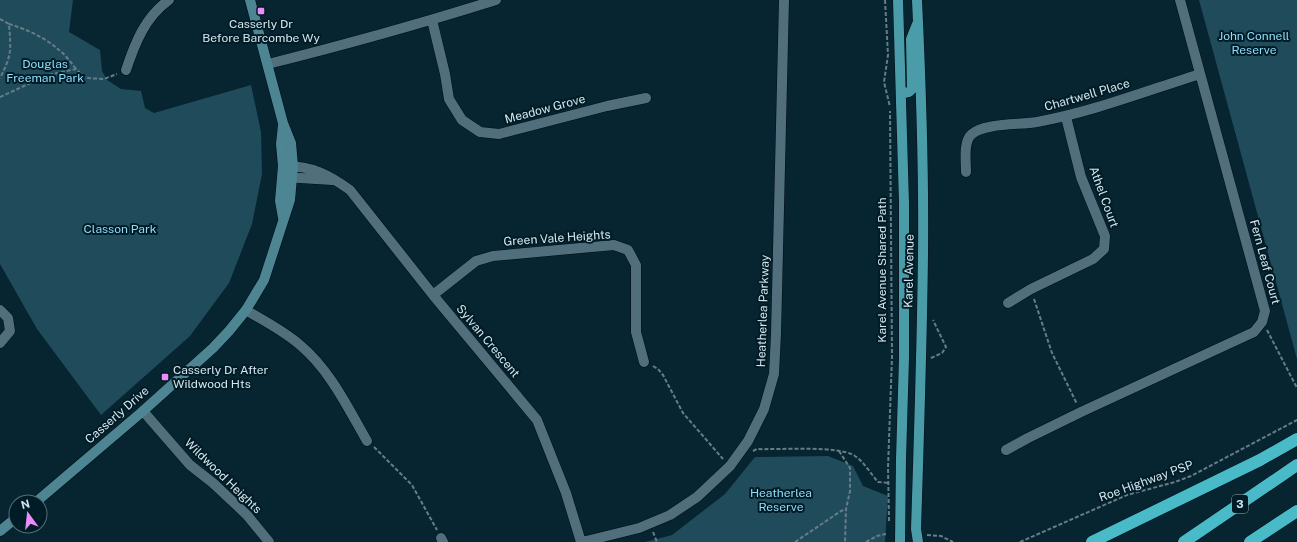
<svg xmlns="http://www.w3.org/2000/svg" width="1297" height="542" viewBox="0 0 1297 542" font-family="'Public Sans',sans-serif">
  <style>
    .green { fill: #1f4b5b }
    .lines { fill: none; stroke-linecap: round; stroke-linejoin: round }
    .street-casing { stroke: #000d15; stroke-width: 11 }
    .secondary-casing { stroke: #000d15; stroke-width: 11 }
    .primary-casing { stroke: #000d15; stroke-width: 11 }
    .highway-casing { stroke: #000d15; stroke-width: 13 }
    .path { stroke: #667d87; stroke-width: 2; stroke-dasharray: 4 2; stroke-linecap: butt }
    .street { stroke: #506e7b; stroke-width: 10 }
    .secondary { stroke: #4e8592; stroke-width: 10 }
    .primary { stroke: #4b9ca9; stroke-width: 10 }
    .highway { stroke: #48bac8; stroke-width: 12 }
    .poi-dot { fill: #ed8cf9; stroke: #001c26; stroke-width: 1.5 }
    .labels { text-anchor: middle; stroke-width: 4; stroke-linejoin: round; paint-order: stroke }
    .shield { fill: #001c26; stroke: #96a9b2; stroke-width: 1 }
    .shield-label { font-size: 11px; font-weight: bold; fill: #d6e6ee }
    .poi-label { font-size: 12px; fill: #d6e6ee; stroke: #001c26 }
    .park-label { font-size: 12px; fill: #92dcfa; stroke: #001c26 }
    .street-label { font-size: 12px; fill: #d6e6ee; stroke: #001c26 }
  </style>
  <rect width="100%" height="100%" fill="#072530"/>
  <path class="green" d="M0,0H73L69,32L100,50L102,71L107,80L121,89L141,91L145,108L154,113L251,85L261,132L262,174L252,224L229,283L190,336L101,415L37,329L0,264Z
    M1199,0H1297V359Z
    M828,456L853,466L863,486L888,496L885,542H645L672,535L725,494L755,457Z"/>
  <g class="lines">
    <defs>
      <path id="street" d="M432,20L445,74L449,99L462,120L480,132L499,134L607,106L646,98
        M268,64C344,45 420,24 496,0
        M126,70C135,43 145,17 169,0
        M286,166C312,166 329,175 350,190L433,295L537,420L566,493L581,542
        M966,172C966,161 963,141 972,134C984,123 1020,125 1037,122C1092,112 1146,91 1200,74
        M284,177L332,180
        M433,295L476,261L493,256L614,245L628,250L636,265V332L644,362
        M1008,303L1031,289L1093,259L1104,249L1105,236L1081,177L1066,117
        M0,310L8,318L10,331L0,343
        M246,310C264,321 284,331 300,345C330,370 348,408 367,441
        M143,411L190,465L213,483L247,515L269,542
        M1006,450L1028,438L1081,412L1254,332L1262,322L1265,311L1180,0
        M441,538L443,542
        M582,542L639,528L670,515L697,497L730,466L748,441L764,409L774,374L776,334L784,0"/>
      <path id="secondary" d="M283,218L280,201L283,166L281,144L283,125
        M36,502L143,411L213,348L229,331L246,310L264,280L290,200L293,166L291,143L283,123L250,0
        M0,531L16,518"/>
      <path id="primary" d="M898,0L904,203V358L901,459L900,542
        M917,0C921,85 924,169 923,254C922,346 919,437 916,529L918,542
        M901,91L905,93L909,92L912,89L911,39L917,24"/>
      <path id="highway" d="M1092,542L1260,460L1297,439
        M1184,542L1297,465
        M1250,542L1297,511"/>
    </defs>
    <use href="#street" class="street-casing"/>
    <use href="#secondary" class="secondary-casing"/>
    <use href="#primary" class="primary-casing"/>
    <use href="#highway" class="highway-casing"/>
    <path class="path" d="M885,0L888,55L884,82L890,107
      M0,19L9,24C11,50 12,55 0,78
      M9,24C26,29 46,38 59,50C66,55 71,63 76,69
      M0,97L48,75L76,69L86,78L104,79L117,74
      M1034,299L1052,353L1077,404
      M1267,330L1297,388
      M931,358L942,353L946,347L933,320
      M653,366L658,369L663,375L683,413L723,459
      M374,447L412,485L437,530
      M753,451L757,449C778,450 840,445 855,456C864,462 871,474 878,482L889,483
      M839,451L850,468V491L846,509L845,542
      M889,521L888,468L892,357L890,111
      M653,532L657,542
      M927,535L941,536L953,542
      M795,542L841,511L846,509
      M866,542L877,536L886,534
      M1020,542L1127,495L1175,482L1191,476L1297,420"/>
    <use href="#street" class="street"/>
    <use href="#secondary" class="secondary"/>
    <use href="#primary" class="primary"/>
    <use href="#highway" class="highway"/>
  </g>
  <g class="poi-dot">
    <rect x="257" y="7" width="8" height="8" rx="2"/>
    <rect x="161" y="373" width="8" height="8" rx="2"/>
  </g>
  <g class="labels">
    <rect class="shield" x="1232" y="495" width="16" height="18" rx="3"/>
    <g class="shield-label">
      <text x="1240" y="508">3</text>
    </g>
    <g class="poi-label">
      <text x="261" y="28">Casserly Dr<tspan x="261" dy="14">Before Barcombe Wy</tspan></text>
      <text x="173" y="374" text-anchor="start">Casserly Dr After<tspan x="173" dy="14">Wildwood Hts</tspan></text>
    </g>
    <g class="park-label">
      <text x="1254" y="40">John Connell<tspan x="1254" dy="14">Reserve</tspan></text>
      <text x="45" y="68">Douglas<tspan x="45" dy="14">Freeman Park</tspan></text>
      <text x="120" y="233">Classon Park</text>
      <text x="781" y="497">Heatherlea<tspan x="781" dy="14">Reserve</tspan></text>
    </g>
    <g class="street-label">
      <text transform="translate(1087 95) rotate(-16)" y="4">Chartwell Place</text>
      <text transform="translate(545 109) rotate(-15)" y="4">Meadow Grove</text>
      <text transform="translate(1104 197) rotate(70)" y="4">Athel Court</text>
      <text transform="translate(557 238) rotate(-4)" y="4">Green Vale Heights</text>
      <text transform="translate(1265 262) rotate(75)" y="4">Fern Leaf Court</text>
      <text transform="translate(882 270) rotate(-90)" y="4">Karel Avenue Shared Path</text>
      <text transform="translate(909 271) rotate(-89)" y="4">Karel Avenue</text>
      <text transform="translate(763 311) rotate(-88)" y="4">Heatherlea Parkway</text>
      <text transform="translate(488 341) rotate(50)" y="4">Sylvan Crescent</text>
      <text transform="translate(117 415) rotate(-41)" y="4">Casserly Drive</text>
      <text transform="translate(223 476) rotate(44)" y="4">Wildwood Heights</text>
      <text transform="translate(1146 481) rotate(-20)" y="4">Roe Highway PSP</text>
    </g>
  </g>
  <g transform="translate(28 514) rotate(345)"><circle r="19" fill="#001c26" stroke="#566d76"/>
  <path d="M0-3L7 15L0 10L-7 15Z" fill="#ed8cf9"/>
  <text y="-6" font-size="11" font-weight="bold" text-anchor="middle" fill="#d6e6ee">N</text>
  </g>
</svg>
